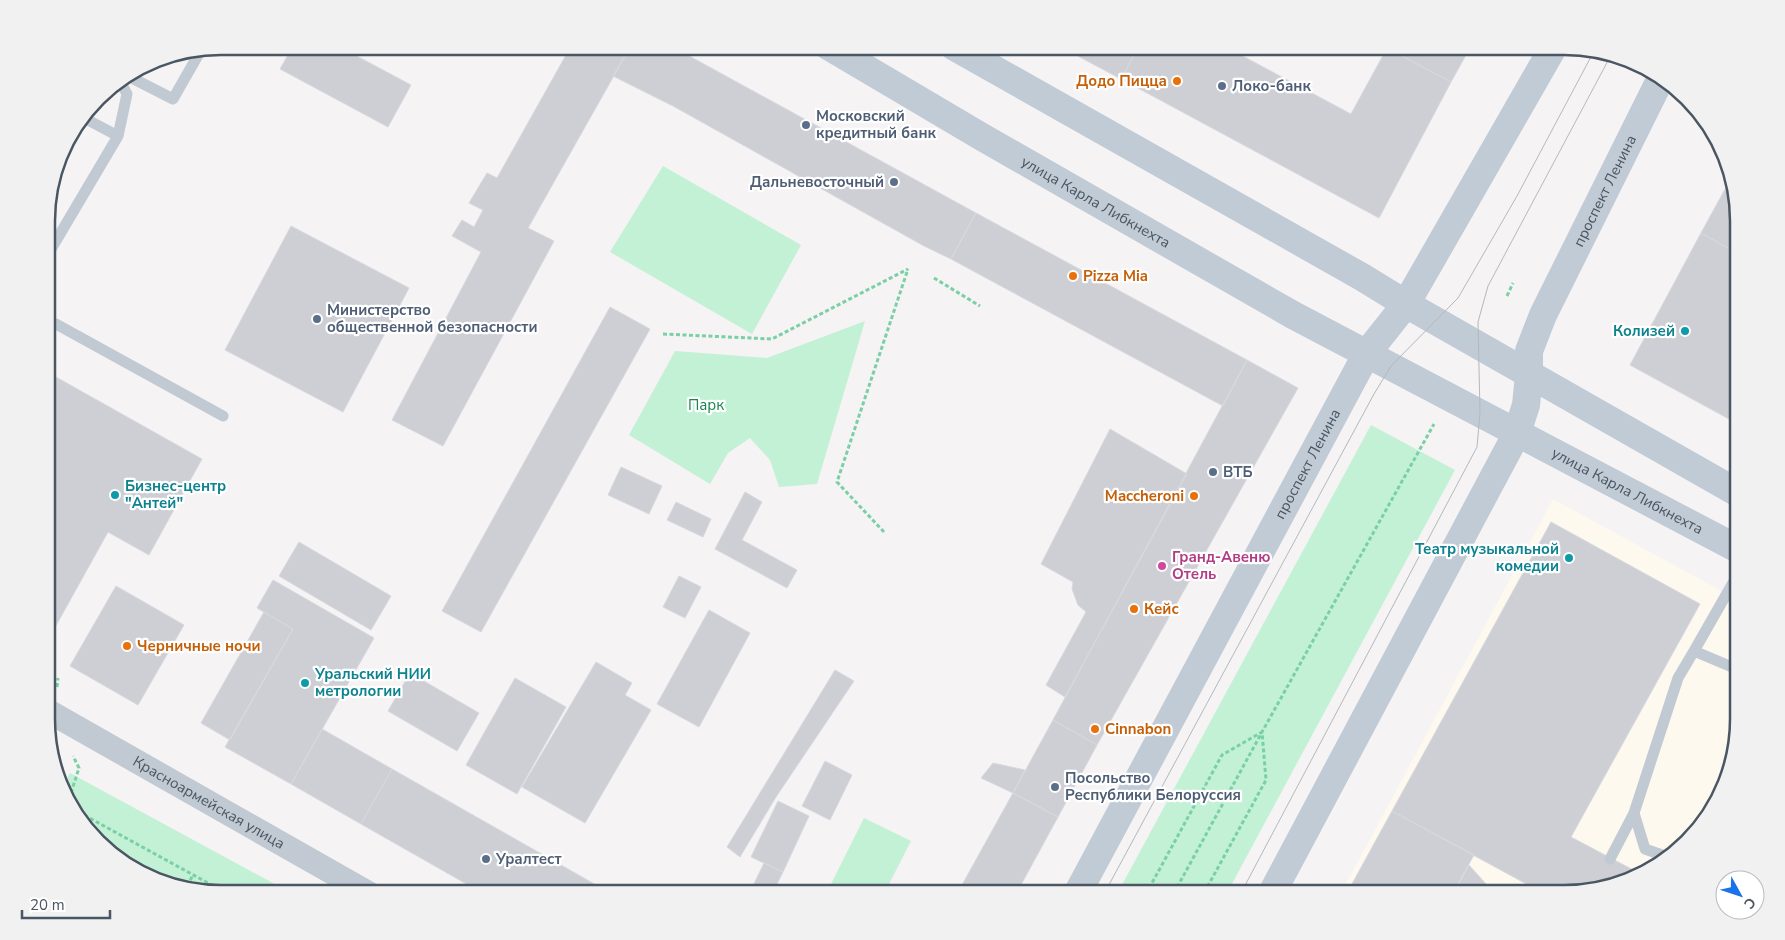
<svg xmlns="http://www.w3.org/2000/svg" width="1785" height="940" viewBox="0 0 1785 940" font-family="'Nunito Sans',sans-serif">
  <style>
    .commercial { fill: #fdf9ef }
    .green { fill: #c3f1d5 }
    .building { fill: #cdcfd5; stroke: #d7d9de }
    .lines { fill: none; stroke-linecap: round; stroke-linejoin: round }
    .path { stroke: #7ad0a6; stroke-width: 3; stroke-dasharray: 4 2.5; stroke-linecap: butt }
    .lane { stroke: #c1cad2; stroke-width: 11 }
    .street { stroke: #c1cad2; stroke-width: 24 }
    .secondary { stroke: #c1cbd6; stroke-width: 28 }
    .tram { stroke: #b5b8bd; stroke-width: 1 }
    .food-dot { fill: #e8710a; stroke: #fff; stroke-width: 2 }
    .service-dot { fill: #5c6f8a; stroke: #fff; stroke-width: 2 }
    .culture-dot { fill: #0f9aa8; stroke: #fff; stroke-width: 2 }
    .hotel-dot { fill: #d1479c; stroke: #fff; stroke-width: 2 }
    .labels { text-anchor: middle; stroke-width: 4.5; stroke-linejoin: round; paint-order: stroke }
    .food-label { font-size: 15px; font-weight: bold; fill: #c56008; stroke: #fff; text-anchor: start }
    .service-label { font-size: 15px; font-weight: bold; fill: #4e5e75; stroke: #fff; text-anchor: start }
    .street-label { font-size: 15px; fill: #4a5661; stroke: #fff }
    .culture-label { font-size: 15px; font-weight: bold; fill: #0d838f; stroke: #fff; text-anchor: end }
    .park-label { font-size: 15px; fill: #17864f; stroke: #fff }
    .hotel-label { font-size: 15px; font-weight: bold; fill: #b23c85; stroke: #fff; text-anchor: start }
    .rim { fill: none; stroke: #4a5661; stroke-width: 2.5 }
  </style>
  <rect width="100%" height="100%" fill="#f5f3f3"/>
  <path class="commercial" d="M1553,499L1738,600L1739,719L1721,797L1661,864L1575,893H1341Z"/>
  <path class="green" d="M663,166L801,245L752,334L610,252Z
    M865,321L817,484L779,487L770,460L750,438L728,453L710,484L629,435L675,351L767,358Z
    M1371,425L1455,470L1227,893L1117,894Z
    M70,773L293,894H221L143,876L76,816L64,784Z
    M864,818L911,841L884,894H826Z"/>
  <path class="building" d="M293,46H338L411,85L388,127L280,69Z
    M571,46H624L629,49L528,228L554,241L443,446L392,420L481,252L452,236L462,220L474,227L483,210L469,203L487,173L497,178Z
    M630,46H671L976,213L951,259L924,246L673,106L613,76Z
    M1059,46H1139L1121,79Z
    M1139,46H1224L1351,114L1387,48L1451,82L1379,218L1121,79Z
    M1383,46H1471L1451,82Z
    M94,105L86,119L57,169L64,143Z
    M1730,180L1737,198V253L1701,233Z
    M976,213L1247,360L1223,406L951,259Z
    M291,226L409,288L343,412L225,350Z
    M1701,233L1737,253L1738,424L1630,365Z
    M610,307L650,329L481,632L442,611Z
    M1247,360L1298,388L1097,745L1053,720Z
    M47,372L202,459L149,555L108,532L48,640Z
    M1110,429L1187,474L1065,697L1046,685L1086,612L1078,605L1072,589L1073,582L1041,564Z
    M621,467L662,486L649,514L608,495Z
    M745,492L762,502L742,540L797,570L787,588L715,549Z
    M676,502L711,519L703,537L667,520Z
    M1551,522L1700,604L1571,837L1637,872L1575,893H1543L1392,811Z
    M299,542L391,596L371,630L279,576Z
    M679,576L701,587L685,618L663,607Z
    M273,580L374,638L291,784L225,747L293,629L257,608Z
    M116,586L184,625L138,705L70,666Z
    M709,610L750,633L699,727L657,704Z
    M264,612L293,629L230,740L201,723Z
    M596,662L632,683L625,695L651,710L585,823L522,787Z
    M835,670L854,681L776,797L740,857L727,847Z
    M410,673L479,713L457,751L388,711Z
    M515,678L566,707L517,794L466,765Z
    M1053,720L1097,745L1058,817L1013,793Z
    M322,729L392,769L361,824L291,784Z
    M825,761L852,775L830,820L802,806Z
    M993,763L1025,770L1013,793L981,778Z
    M392,769L612,894H484L361,824Z
    M1013,793L1058,817L1016,894H957Z
    M778,801L809,816L783,872L751,857Z
    M1392,811L1474,855L1453,893H1347Z
    M764,863L783,872L772,894H749Z
    M1469,865L1494,893H1460L1456,889Z"/>
  <g class="lines">
    <path class="path" d="M934,278L980,306
      M1507,296L1513,283
      M663,334L772,339L908,269
      M884,532L837,482L908,269
      M57,687L58,678
      M69,799L79,768L73,756
      M73,809L228,894
      M187,886L193,875
      M1174,893L1262,732L1434,424
      M1146,894L1222,755L1262,732L1266,780L1204,893"/>
    <path class="lane" d="M128,76L173,99L201,50
      M86,119L118,136
      M47,256L118,136L127,94L120,81
      M47,324H56L223,416
      M1738,574L1694,651L1739,670
      M1669,855L1665,856L1645,849L1634,813L1678,678L1694,651
      M1610,859L1634,813"/>
    <path class="street" id="s1" d="M48,711L370,894"/>
    <g class="secondary">
      <path id="s2" d="M828,46L982,137L1293,315L1738,549"/>
      <path d="M953,46L1362,277L1406,304L1738,493"/>
      <path id="s3" d="M1272,893L1517,433L1526,405L1529,375V351L1543,315L1660,80"/>
      <path id="s4" d="M1077,894L1367,353L1406,304L1554,46"/>
    </g>
    <path class="tram" d="M1241,893L1477,447L1480,413L1478,322L1488,286L1610,57
      M1104,894L1374,394L1391,366L1458,298L1517,196L1593,53"/>
  </g>
  <g class="food-dot">
    <circle cx="1177" cy="81" r="5"/>
    <circle cx="1073" cy="276" r="5"/>
    <circle cx="1194" cy="496" r="5"/>
    <circle cx="1134" cy="609" r="5"/>
    <circle cx="127" cy="646" r="5"/>
    <circle cx="1095" cy="729" r="5"/>
  </g>
  <g class="service-dot">
    <circle cx="1222" cy="86" r="5"/>
    <circle cx="806" cy="125" r="5"/>
    <circle cx="894" cy="182" r="5"/>
    <circle cx="317" cy="319" r="5"/>
    <circle cx="1213" cy="472" r="5"/>
    <circle cx="1055" cy="787" r="5"/>
    <circle cx="486" cy="859" r="5"/>
  </g>
  <g class="culture-dot">
    <circle cx="1685" cy="331" r="5"/>
    <circle cx="115" cy="495" r="5"/>
    <circle cx="1569" cy="558" r="5"/>
    <circle cx="305" cy="683" r="5"/>
  </g>
  <circle class="hotel-dot" cx="1162" cy="566" r="5"/>
  <g class="labels">
    <g class="food-label">
      <text x="1167" y="86" text-anchor="end">Додо Пицца</text>
      <text x="1083" y="281">Pizza Mia</text>
      <text x="1184" y="501" text-anchor="end">Maccheroni</text>
      <text x="1144" y="614">Кейс</text>
      <text x="137" y="651">Черничные ночи</text>
      <text x="1105" y="734">Cinnabon</text>
    </g>
    <g class="service-label">
      <text x="1232" y="91">Локо-банк</text>
      <text x="816" y="121">Московский<tspan x="816" dy="17">кредитный банк</tspan></text>
      <text x="884" y="187" text-anchor="end">Дальневосточный</text>
      <text x="327" y="315">Министерство<tspan x="327" dy="17">общественной безопасности</tspan></text>
      <text x="1223" y="477">ВТБ</text>
      <text x="1065" y="783">Посольство<tspan x="1065" dy="17">Республики Белоруссия</tspan></text>
      <text x="496" y="864">Уралтест</text>
    </g>
    <g class="street-label">
      <text dy="5" stroke="none"><textPath href="#s3" startOffset="782">проспект Ленина</textPath></text>
      <text dy="5" stroke="none"><textPath href="#s2" startOffset="310">улица Карла Либкнехта</textPath></text>
      <text dy="5" stroke="none"><textPath href="#s4" startOffset="488">проспект Ленина</textPath></text>
      <text dy="5" stroke="none"><textPath href="#s2" startOffset="915">улица Карла Либкнехта</textPath></text>
      <text dy="5" stroke="none"><textPath href="#s1" startOffset="185">Красноармейская улица</textPath></text>
    </g>
    <g class="culture-label">
      <text x="1675" y="336">Колизей</text>
      <text x="125" y="491" text-anchor="start">Бизнес-центр<tspan x="125" dy="17">"Антей"</tspan></text>
      <text x="1559" y="554">Театр музыкальной<tspan x="1559" dy="17">комедии</tspan></text>
      <text x="315" y="679" text-anchor="start">Уральский НИИ<tspan x="315" dy="17">метрологии</tspan></text>
    </g>
    <g class="park-label">
      <text x="706" y="410">Парк</text>
    </g>
    <g class="hotel-label">
      <text x="1172" y="562">Гранд-Авеню<tspan x="1172" dy="17">Отель</tspan></text>
    </g>
  </g>
  <path d="M0 0H1785V940H0ZM221 55H1564A166 166 0 0 1 1730 221V719A166 166 0 0 1 1564 885H221A166 166 0 0 1 55 719V221A166 166 0 0 1 221 55Z" fill="#f1f1f2" fill-rule="evenodd"/>
  <path class="rim" d="M221 55H1564A166 166 0 0 1 1730 221V719A166 166 0 0 1 1564 885H221A166 166 0 0 1 55 719V221A166 166 0 0 1 221 55Z"/>
  <g transform="translate(1740 895) rotate(130)"><circle r="24" fill="#ffffff" stroke="#b7bbc0"/>
  <path d="M0-4L9 19L0 12L-9 19Z" fill="#1a73e8"/>
  <text y="-8" font-size="14" font-weight="bold" text-anchor="middle" fill="#4a5661">С</text>
  </g>
  <path d="M22 910v8h88v-8" fill="none" stroke="#4a5661" stroke-width="2.5"/>
  <text x="30" y="910" font-size="15" fill="#4a5661" stroke="#ffffff" stroke-width="4" paint-order="stroke">20 m</text>
</svg>
